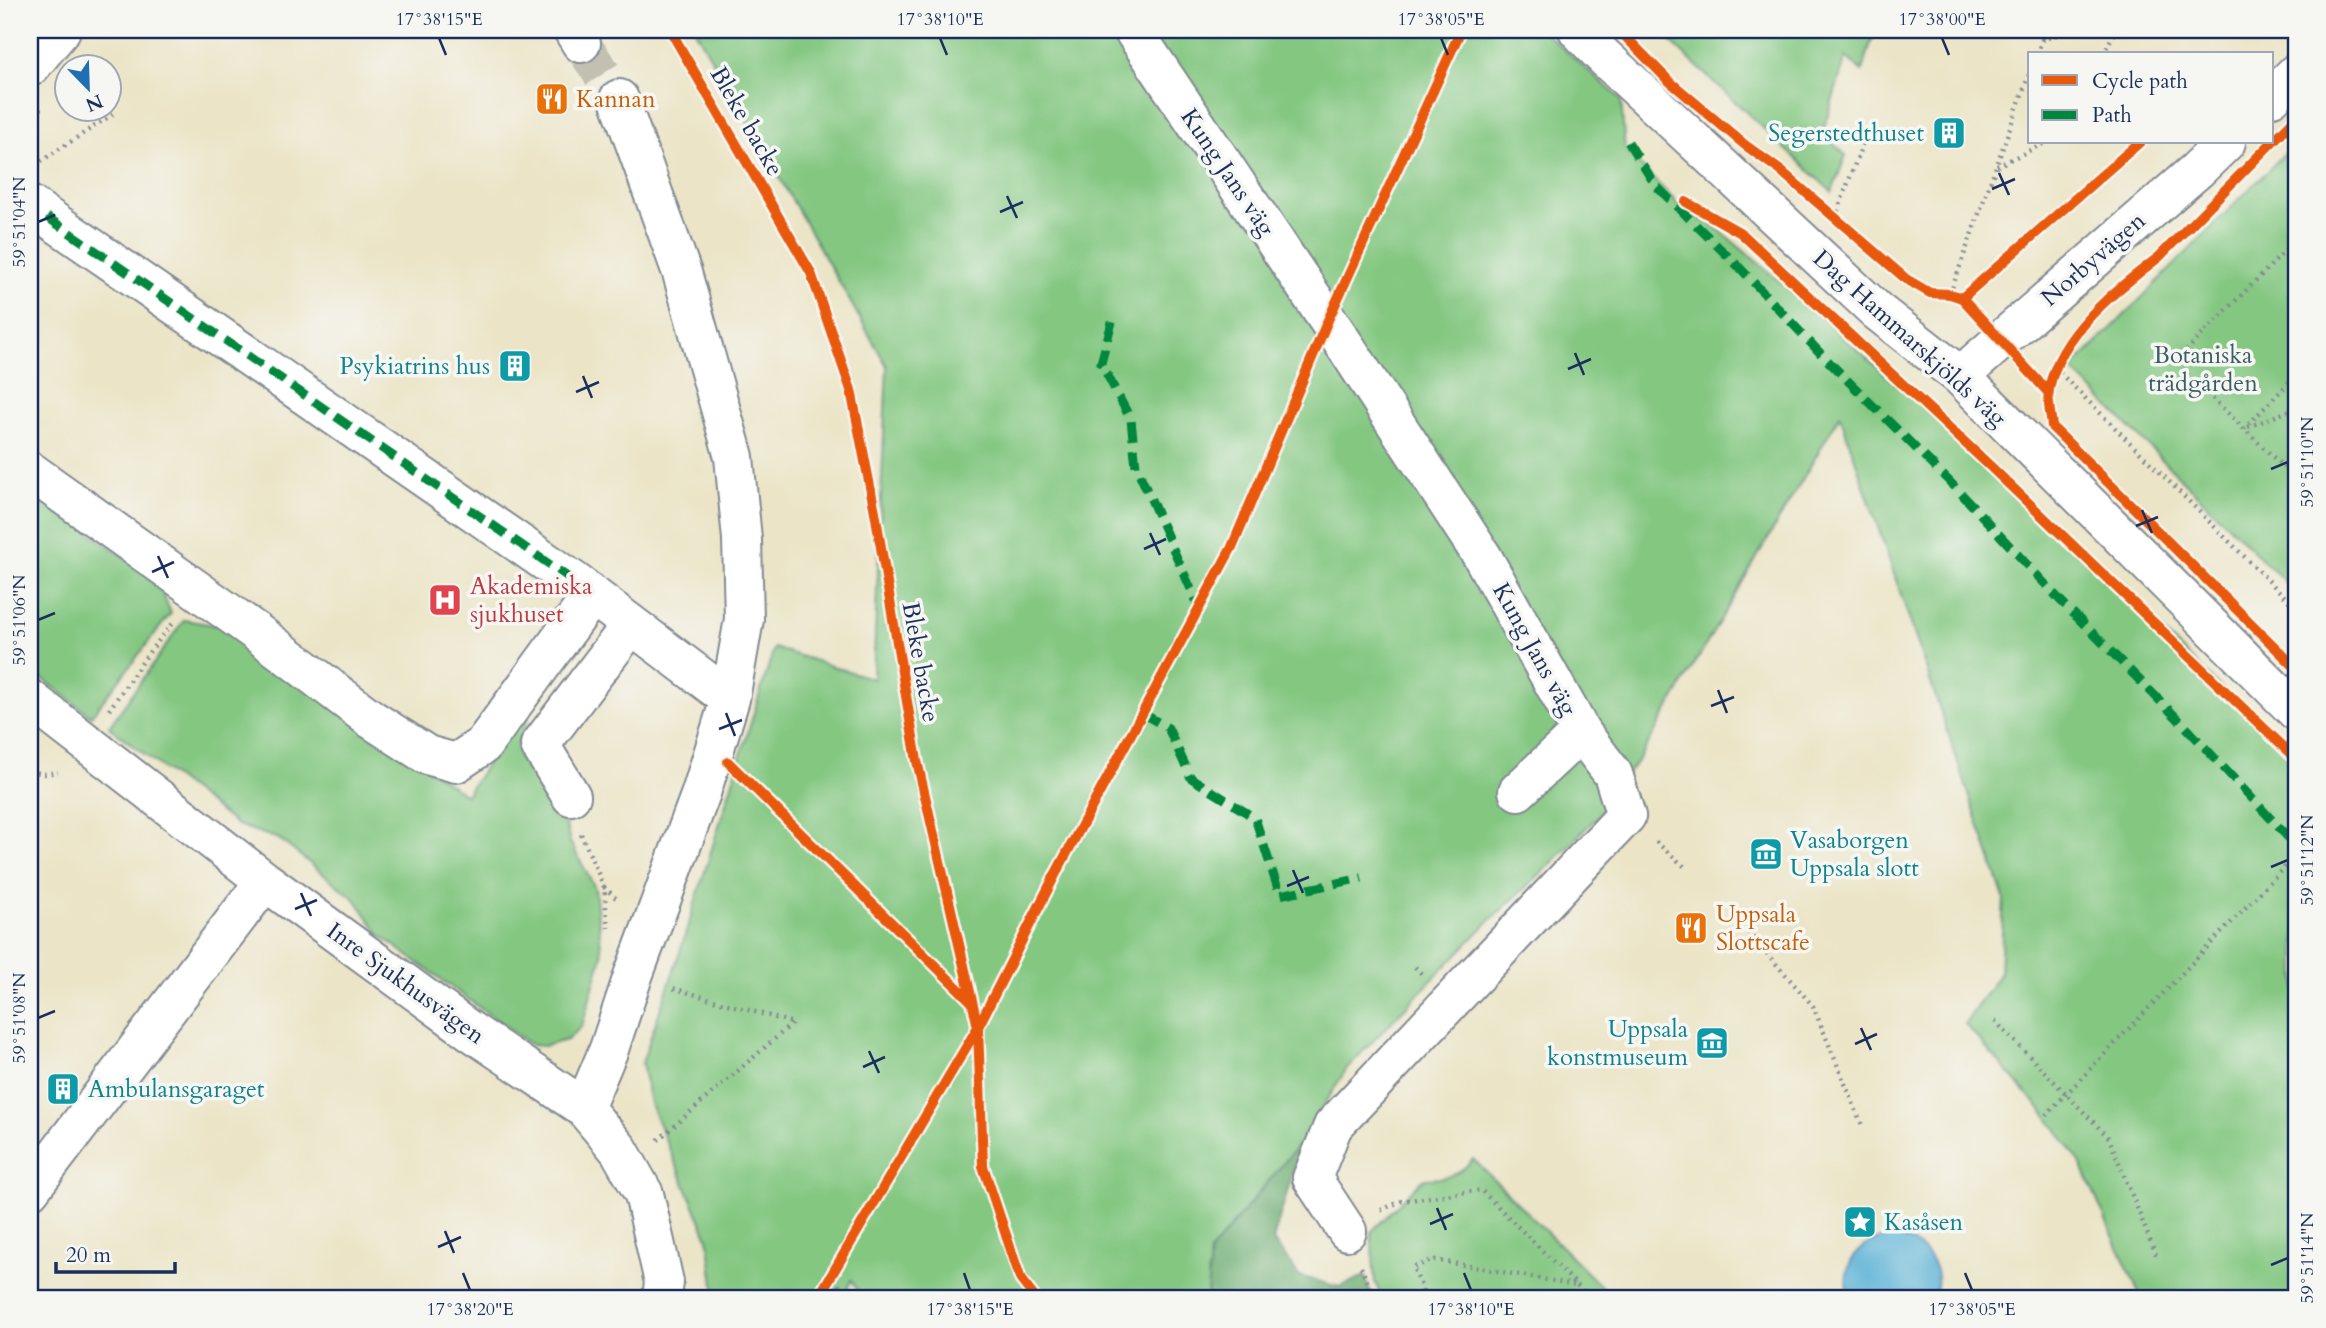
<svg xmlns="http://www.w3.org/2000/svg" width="2326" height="1328" viewBox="0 0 2326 1328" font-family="Cardo,serif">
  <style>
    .green { fill: #83c781; stroke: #4f7b70; stroke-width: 2 }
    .forest { fill: #6aac6f; stroke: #426e66; stroke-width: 2 }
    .water { fill: #57b0d5; stroke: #39709a; stroke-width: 2 }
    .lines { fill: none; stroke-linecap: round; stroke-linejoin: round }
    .minor-tunnel { stroke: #c1c0b1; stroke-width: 38; stroke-dasharray: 38 19; stroke-linecap: butt }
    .minor-casing { stroke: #838a92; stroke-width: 42 }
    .path { stroke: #838a92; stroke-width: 4.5; stroke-dasharray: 2 5; stroke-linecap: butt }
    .minor { stroke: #fff; stroke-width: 38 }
    .quiet { stroke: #00873e; stroke-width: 9; stroke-dasharray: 18 9; stroke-linecap: butt }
    .cycleway-casing { stroke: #f6f6f2; stroke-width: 15 }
    .cycleway { stroke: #e8590c; stroke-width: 10 }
    .ticks { fill: none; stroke: #1b2f5e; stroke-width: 2.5 }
    .labels { text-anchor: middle; stroke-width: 7; stroke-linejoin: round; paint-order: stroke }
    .food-label { font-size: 24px; fill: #c56008; stroke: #f6f6f2; text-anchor: start }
    .street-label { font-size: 24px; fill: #1b2f5e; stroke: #f6f6f2 }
    .culture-label { font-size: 24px; fill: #0d838f; stroke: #f6f6f2; text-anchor: end }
    .park-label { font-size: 24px; fill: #3a5d68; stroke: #f6f6f2 }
    .health-label { font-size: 24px; fill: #be3a42; stroke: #f6f6f2; text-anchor: start }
    .neatline { fill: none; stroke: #1b2f5e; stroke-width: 2.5 }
    .ticks-label { font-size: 18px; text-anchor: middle; fill: #1b2f5e }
  </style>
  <rect width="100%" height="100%" fill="#f6f6f2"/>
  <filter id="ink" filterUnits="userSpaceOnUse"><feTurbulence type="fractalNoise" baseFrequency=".0143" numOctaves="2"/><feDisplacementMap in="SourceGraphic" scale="14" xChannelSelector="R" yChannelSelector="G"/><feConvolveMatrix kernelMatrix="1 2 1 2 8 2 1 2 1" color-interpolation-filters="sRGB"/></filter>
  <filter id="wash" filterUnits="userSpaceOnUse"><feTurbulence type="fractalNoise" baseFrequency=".00686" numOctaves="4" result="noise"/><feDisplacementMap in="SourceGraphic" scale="28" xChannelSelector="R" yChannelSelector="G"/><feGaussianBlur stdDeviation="1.57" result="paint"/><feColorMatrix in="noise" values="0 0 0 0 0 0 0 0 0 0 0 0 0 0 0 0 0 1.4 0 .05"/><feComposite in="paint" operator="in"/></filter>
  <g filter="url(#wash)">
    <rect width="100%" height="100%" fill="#ebe4c6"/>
    <path class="green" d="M695,30H1542L1621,99L1625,150L1684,210L1718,229L1763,267L1991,467L2296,759V1298H2141L2080,1162L2046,1115L1965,1024L2000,973L2004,898L1840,415L1642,754L1598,816L1546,869L1488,922L1347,1068L1302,1141L1210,1252L1207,1298H863L851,1280L844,1298H714L715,1292L708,1238L650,1104L642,1063L678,958L774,648L873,679L887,366Z
      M1658,30H1875L1862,71L1846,57L1822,134L1846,155L1832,192Z
      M2296,142V593L2071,369Z
      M30,491L157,580L171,613L91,716L30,669Z
      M184,620L221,626L466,795L520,715L528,720L517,744L519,759L531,773L550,791L563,813L570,842L595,888L602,956L582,1026L567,1040L544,1046L531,1045L381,936L355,899L279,839L237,825L109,727Z
      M1473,1159L1613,1298H1382L1375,1282L1371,1232L1423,1179C1445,1179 1459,1176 1473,1159Z"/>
    <path class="forest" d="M1302,1141L1273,1240L1299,1276L1339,1287L1365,1276L1372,1298H1207L1210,1252Z"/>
    <path class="water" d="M1893,1236C1924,1243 1946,1266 1934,1298H1848C1841,1262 1858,1241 1893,1236Z"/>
  </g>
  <g filter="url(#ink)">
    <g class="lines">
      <path class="minor-tunnel" d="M581,43L619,99"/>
      <defs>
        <path id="minor" d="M573,30L581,43
          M1133,30L1348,350L1482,556L1581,732L1613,774L1626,816L1333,1126L1312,1178L1347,1231
          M1578,30L1604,57L1877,311L1960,376L2296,711
          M30,67L61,30
          M2272,97L2296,73
          M30,205L575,582L730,699
          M1960,376L2197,170L2226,142
          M30,471L256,632L371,719L427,755L456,763L483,745L592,596
          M30,699L265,881L469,1030L584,1108L619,1150L644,1194L664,1282L662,1298
          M1518,791L1581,732
          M571,796L540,745L631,625
          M584,1108L609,1049L633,976L701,793L730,699L744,619L742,539L734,457L682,273L619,99
          M30,1190L265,881"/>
      </defs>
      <use href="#minor" class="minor-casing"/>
      <path class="path" d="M2042,39L2045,30
        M2037,54L2042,40L2071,30
        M2103,54L2116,30
        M30,120L43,105
        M35,165L113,114L108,108
        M1997,166L2047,142
        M1835,218L1869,126
        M2296,240L2175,362L2296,479
        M1950,294L2030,72
        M2055,368L2296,608
        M2248,427L2296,408
        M2244,429L2296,375
        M109,710L150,651L174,622
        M30,771L44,774L58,772
        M581,834L604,887L608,928
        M1656,842L1685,867
        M604,887L618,900
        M1748,932L1813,1006L1862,1125
        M1415,967L1422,974
        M1995,1021L2109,1138L2156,1255
        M2046,1115L2296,855
        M658,1140L793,1023L669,987
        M1381,1210L1402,1201L1481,1190L1590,1298
        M1361,1267L1374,1298
        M834,1271L843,1298
        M1426,1298L1413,1267L1435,1260L1576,1285"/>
      <use href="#minor" class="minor"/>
      <path class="quiet" d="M1628,142L1656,186L1741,269L1822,355L1956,488L2059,599L2185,726L2296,846
        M47,217L575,582
        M1112,322L1101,363L1131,420L1136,466L1199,607
        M1142,713L1168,728L1191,778L1255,818L1280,895L1362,878"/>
      <defs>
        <path id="cycleway" d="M670,30L811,273L851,390L875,512L917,761L978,1027L818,1298
          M1619,30L1668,80L1745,145L1781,171L1906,279L1930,293L1950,294L1962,298L2048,392
          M2296,118L2159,257C2116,290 2060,333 2049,389C2047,401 2051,415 2052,427L2296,668
          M1686,202L1741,233L1991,467L2296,759
          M1962,298L2140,142
          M728,762L972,1002
          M1035,1298L1021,1280L983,1166L978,1027L1055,875L1232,547L1328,320L1461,30"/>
      </defs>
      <use href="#cycleway" class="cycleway-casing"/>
      <use href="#cycleway" class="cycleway"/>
    </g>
  </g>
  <path class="ticks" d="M439,38L446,55M940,38L947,55M1441,38L1448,55M1942,38L1949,55M1999,173L2009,195M1992,189L2015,179M1007,196L1017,218M1000,212L1023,202M38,222L55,215M1575,353L1584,375M1568,369L1591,359M583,376L592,398M576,392L599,382M2271,469L2288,462M2142,510L2152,533M2136,526L2158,517M1150,533L1160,555M1144,549L1166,539M158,556L168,578M152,572L174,562M38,620L55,613M1718,690L1727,713M1711,706L1734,697M726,713L735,736M719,729L742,720M2271,867L2288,860M1293,870L1303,893M1287,886L1309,877M301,893L311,916M295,909L317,900M38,1018L55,1011M1861,1028L1871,1050M1855,1044L1877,1034M869,1051L879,1073M863,1067L885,1057M1437,1208L1446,1230M1430,1224L1453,1214M445,1231L454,1253M438,1247L461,1237M2271,1265L2288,1258M463,1273L470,1290M964,1273L970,1290M1464,1273L1471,1290M1965,1273L1972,1290"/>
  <defs>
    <symbol id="restaurant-square" viewBox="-11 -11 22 22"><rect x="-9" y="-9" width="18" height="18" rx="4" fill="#e8710a" stroke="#f6f6f2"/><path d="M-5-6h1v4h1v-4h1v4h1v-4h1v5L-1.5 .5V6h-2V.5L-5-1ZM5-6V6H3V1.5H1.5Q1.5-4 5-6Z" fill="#fff"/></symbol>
    <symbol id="building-square" viewBox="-11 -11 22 22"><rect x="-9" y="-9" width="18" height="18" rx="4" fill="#0f9aa8" stroke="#f6f6f2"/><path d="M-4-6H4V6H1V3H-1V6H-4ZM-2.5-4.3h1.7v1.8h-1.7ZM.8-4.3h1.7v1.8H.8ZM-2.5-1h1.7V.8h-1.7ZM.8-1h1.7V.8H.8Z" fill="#fff"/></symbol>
    <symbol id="hospital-square" viewBox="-11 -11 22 22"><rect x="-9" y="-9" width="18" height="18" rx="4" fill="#e0444e" stroke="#f6f6f2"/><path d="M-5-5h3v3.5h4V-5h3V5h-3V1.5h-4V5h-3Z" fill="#fff"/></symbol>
    <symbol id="museum-square" viewBox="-11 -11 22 22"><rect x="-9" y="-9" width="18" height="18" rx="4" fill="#0f9aa8" stroke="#f6f6f2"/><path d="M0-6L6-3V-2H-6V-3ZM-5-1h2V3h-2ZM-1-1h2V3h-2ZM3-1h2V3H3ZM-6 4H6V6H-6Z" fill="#fff"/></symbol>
    <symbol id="sight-square" viewBox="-11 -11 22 22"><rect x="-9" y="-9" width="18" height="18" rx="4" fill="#0f9aa8" stroke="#f6f6f2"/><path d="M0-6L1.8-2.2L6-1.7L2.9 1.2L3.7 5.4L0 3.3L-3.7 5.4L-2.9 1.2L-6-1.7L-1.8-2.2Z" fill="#fff"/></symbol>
  </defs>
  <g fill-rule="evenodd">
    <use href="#restaurant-square" x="533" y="80" width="38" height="38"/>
    <use href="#building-square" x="1930" y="114" width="38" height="38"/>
    <use href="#building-square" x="496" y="347" width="38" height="38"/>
    <use href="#hospital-square" x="426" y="581" width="38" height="38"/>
    <use href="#museum-square" x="1747" y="835" width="38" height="38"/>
    <use href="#restaurant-square" x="1672" y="909" width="38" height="38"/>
    <use href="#museum-square" x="1693" y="1024" width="38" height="38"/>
    <use href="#building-square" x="44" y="1070" width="38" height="38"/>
    <use href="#sight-square" x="1841" y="1203" width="38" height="38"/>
  </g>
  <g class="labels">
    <g class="food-label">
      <text x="576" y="107">Kannan</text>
      <text x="1716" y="922">Uppsala<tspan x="1716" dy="28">Slottscafe</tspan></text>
    </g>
    <g class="street-label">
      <text transform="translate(747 121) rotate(60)" y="8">Bleke backe</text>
      <text transform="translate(1228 172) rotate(56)" y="8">Kung Jans väg</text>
      <text transform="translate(2093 259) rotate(-41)" y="8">Norbyvägen</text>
      <text transform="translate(1910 338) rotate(42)" y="8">Dag Hammarskjölds väg</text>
      <text transform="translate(1535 649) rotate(61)" y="8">Kung Jans väg</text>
      <text transform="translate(921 662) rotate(80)" y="8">Bleke backe</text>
      <text transform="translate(406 983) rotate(36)" y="8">Inre Sjukhusvägen</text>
    </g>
    <g class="culture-label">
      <text x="1924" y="141">Segerstedthuset</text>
      <text x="490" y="374">Psykiatrins hus</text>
      <text x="1790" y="848" text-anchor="start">Vasaborgen<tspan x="1790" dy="28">Uppsala slott</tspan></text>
      <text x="1688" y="1037">Uppsala<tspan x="1688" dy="28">konstmuseum</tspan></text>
      <text x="88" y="1097" text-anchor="start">Ambulansgaraget</text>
      <text x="1884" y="1230" text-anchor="start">Kasåsen</text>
    </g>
    <g class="park-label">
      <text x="2203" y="363">Botaniska<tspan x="2203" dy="28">trädgården</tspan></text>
    </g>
    <g class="health-label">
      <text x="470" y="594">Akademiska<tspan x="470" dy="28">sjukhuset</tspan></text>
    </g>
  </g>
  <rect width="2326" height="1328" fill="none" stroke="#f6f6f2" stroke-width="77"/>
  <rect x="2028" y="52" width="245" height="91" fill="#f6f6f2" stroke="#9ea6b7" stroke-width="2"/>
  <rect x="2042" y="75" width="35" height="10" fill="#e8590c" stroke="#9ea6b7" stroke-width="2"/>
  <text x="2092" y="88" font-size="21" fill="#1b2f5e">Cycle path</text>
  <rect x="2042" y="110" width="35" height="10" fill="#00873e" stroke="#9ea6b7" stroke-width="2"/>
  <text x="2092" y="122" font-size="21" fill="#1b2f5e">Path</text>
  <g transform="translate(88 88) rotate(157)"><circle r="33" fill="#f6f6f2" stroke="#9ea6b7" stroke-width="2"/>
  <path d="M0-5L12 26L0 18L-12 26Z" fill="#1f6fb2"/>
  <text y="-10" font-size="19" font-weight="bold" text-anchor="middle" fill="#1b2f5e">N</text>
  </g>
  <path d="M56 1262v10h119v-10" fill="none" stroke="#1b2f5e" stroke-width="3.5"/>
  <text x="66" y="1262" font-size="21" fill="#1b2f5e" stroke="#f6f6f2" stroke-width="5" paint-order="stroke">20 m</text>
  <rect x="38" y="38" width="2250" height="1252" class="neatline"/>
  <g class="ticks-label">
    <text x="439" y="25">17°38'15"E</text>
    <text x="940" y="25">17°38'10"E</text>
    <text x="1441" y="25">17°38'05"E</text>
    <text x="1942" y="25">17°38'00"E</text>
    <text transform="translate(19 222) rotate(-90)" y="6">59°51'04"N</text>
    <text transform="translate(2307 462) rotate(-90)" y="6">59°51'10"N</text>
    <text transform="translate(19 620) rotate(-90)" y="6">59°51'06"N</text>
    <text transform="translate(2307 860) rotate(-90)" y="6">59°51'12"N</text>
    <text transform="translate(19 1018) rotate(-90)" y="6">59°51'08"N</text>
    <text transform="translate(2307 1258) rotate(-90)" y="6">59°51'14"N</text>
    <text x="470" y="1315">17°38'20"E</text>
    <text x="970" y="1315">17°38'15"E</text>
    <text x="1471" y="1315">17°38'10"E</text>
    <text x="1972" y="1315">17°38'05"E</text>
  </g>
</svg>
